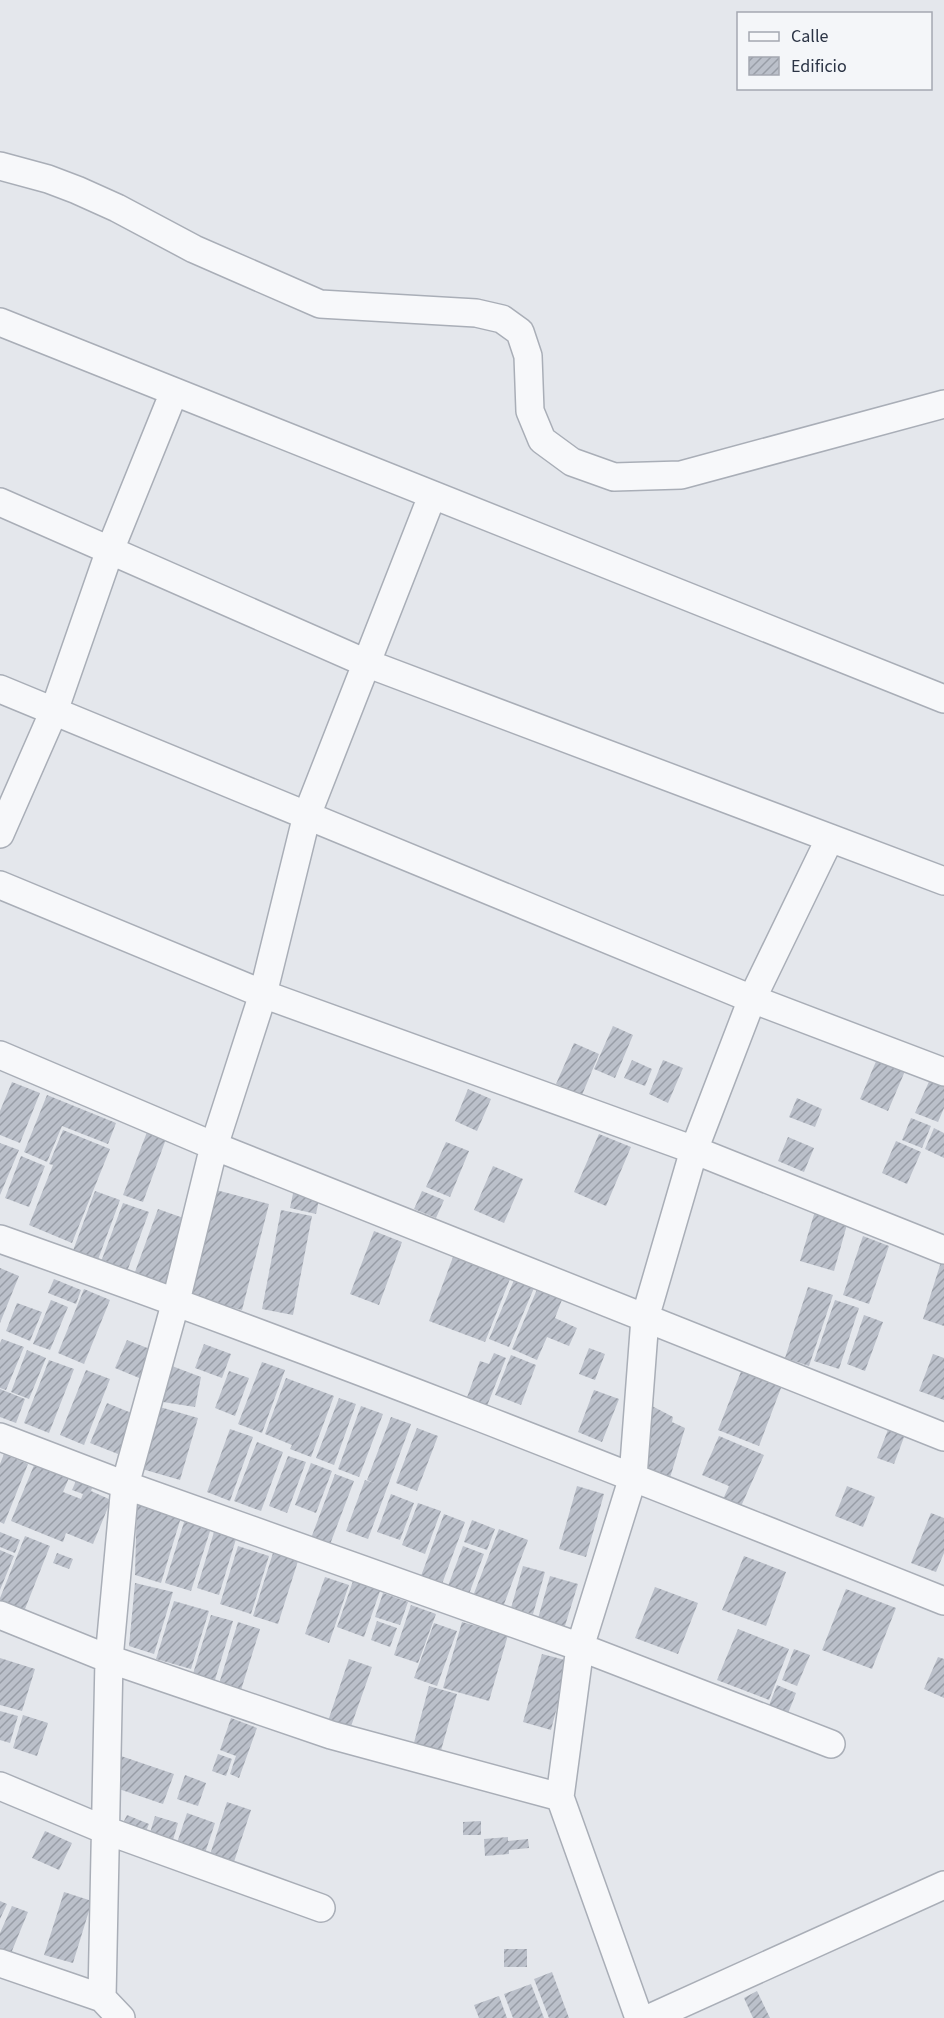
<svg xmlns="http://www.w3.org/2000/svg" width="944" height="2018" viewBox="0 0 944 2018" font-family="'Source Sans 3',sans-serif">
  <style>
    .building { fill: url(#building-hatch) }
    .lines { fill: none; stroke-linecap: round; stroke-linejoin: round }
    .minor-casing { stroke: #a9aeb7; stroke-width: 30 }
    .minor { stroke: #f7f8fa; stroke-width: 27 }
  </style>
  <defs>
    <pattern id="building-hatch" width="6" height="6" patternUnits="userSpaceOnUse" patternTransform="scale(1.5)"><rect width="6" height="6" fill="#bbc0ca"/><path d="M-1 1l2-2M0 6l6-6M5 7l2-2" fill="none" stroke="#989da6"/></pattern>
  </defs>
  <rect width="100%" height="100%" fill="#e4e7ec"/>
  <path class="building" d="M613,1026L633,1035L615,1078L594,1069Z
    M574,1043L599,1054L582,1095L556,1084Z
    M880,1052L908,1064L888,1111L860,1099Z
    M632,1060L652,1069L645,1086L624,1078Z
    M663,1060L683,1068L668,1103L649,1094Z
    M931,1077L944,1082V1108L938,1122L915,1113Z
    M12,1082L40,1093L20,1143L0,1135V1111Z
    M468,1089L491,1099L477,1131L455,1121Z
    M47,1095L116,1123L108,1144L62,1126L47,1162L24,1152Z
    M797,1098L822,1109L815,1127L789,1117Z
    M911,1118L931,1126L922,1148L902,1140Z
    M934,1128L944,1133V1158L925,1149Z
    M63,1130L110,1149L72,1243L29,1225L53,1165L49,1164Z
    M147,1132L166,1139L143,1202L123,1195Z
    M599,1134L631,1147L606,1206L574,1192Z
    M788,1137L814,1148L804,1172L778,1161Z
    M896,1141L921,1152L907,1184L882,1173Z
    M446,1142L469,1151L450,1197L426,1187Z
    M0,1143L19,1150L0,1195Z
    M21,1156L45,1166L29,1207L5,1198Z
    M493,1166L523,1179L504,1223L474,1210Z
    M295,1184L321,1190L316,1214L290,1208Z
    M216,1190L269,1204L242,1310L222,1305L220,1312L186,1303Z
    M95,1191L120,1200L96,1265L71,1256Z
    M422,1191L444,1200L436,1218L414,1209Z
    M123,1203L149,1212L125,1277L99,1267Z
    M158,1209L189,1220L166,1284L135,1272Z
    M281,1210L312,1216L293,1315L262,1309Z
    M815,1211L848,1221L834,1271L800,1261Z
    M374,1231L402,1242L379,1305L350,1294Z
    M863,1236L889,1246L869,1304L843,1295Z
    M453,1257L510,1279L485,1342L429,1321Z
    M941,1262L944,1263V1326L923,1319Z
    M0,1268L19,1276L0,1323Z
    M54,1279L81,1290L76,1304L48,1293Z
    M514,1280L534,1288L509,1347L489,1339Z
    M538,1287L563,1297L555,1318L577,1328L569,1346L547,1337L537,1360L512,1349Z
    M808,1287L833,1295L809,1366L785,1358Z
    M84,1289L110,1300L84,1364L58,1353Z
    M51,1300L68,1307L50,1350L33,1344Z
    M835,1300L859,1308L839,1369L814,1361Z
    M17,1303L42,1312L30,1341L6,1331Z
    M864,1315L883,1322L865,1371L847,1364Z
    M2,1339L24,1347L6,1390L0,1388V1343Z
    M127,1340L155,1351L144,1380L115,1368Z
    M204,1344L231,1354L222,1378L195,1368Z
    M589,1348L605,1354L595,1380L579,1374Z
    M27,1350L46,1358L29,1399L11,1392Z
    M494,1353L506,1358L485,1411L465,1403L480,1361L489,1364Z
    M933,1354L944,1358V1400L919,1391Z
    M511,1355L536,1365L521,1405L495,1395Z
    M49,1360L74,1369L49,1433L24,1423Z
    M262,1362L285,1370L262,1433L238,1424Z
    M744,1364L784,1380L759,1446L718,1430Z
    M172,1366L201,1377L195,1407L163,1402Z
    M86,1370L110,1379L84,1445L60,1435Z
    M229,1371L249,1378L235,1416L215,1408Z
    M286,1378L334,1396L311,1457L290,1449L292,1445L265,1434Z
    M0,1389L25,1399L16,1423L0,1417Z
    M594,1390L619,1399L602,1442L578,1432Z
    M339,1398L356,1404L334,1465L316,1458Z
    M107,1403L134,1414L118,1454L90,1443Z
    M361,1406L383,1414L359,1477L338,1469Z
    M652,1406L673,1417L672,1422L685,1428L669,1481L636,1474Z
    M160,1407L198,1418L180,1480L142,1469Z
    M391,1417L411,1424L368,1539L346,1531L365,1480L374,1483L367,1480Z
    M891,1422L907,1429L894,1464L877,1458Z
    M417,1428L438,1436L417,1491L396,1483Z
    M230,1429L253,1437L230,1501L207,1492Z
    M719,1436L764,1455L738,1513L720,1506L729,1486L702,1475Z
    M257,1442L283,1452L261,1511L234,1501Z
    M4,1454L28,1464L4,1524L0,1522V1464Z
    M288,1456L306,1462L287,1513L269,1506Z
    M37,1458L71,1473L63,1492L81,1499L83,1494L72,1490L79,1474L95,1480L91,1491L111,1500L93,1544L66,1533L63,1542L11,1521Z
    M311,1463L332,1471L316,1513L295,1505Z
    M335,1474L354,1481L329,1547L310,1541Z
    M577,1486L604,1494L586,1557L559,1549Z
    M847,1486L875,1497L863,1527L835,1516Z
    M391,1494L414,1503L400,1540L377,1532Z
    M137,1500L182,1514L161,1583L135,1575Z
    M418,1503L441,1511L425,1554L402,1545Z
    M931,1513L944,1518V1553L936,1572L911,1563Z
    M444,1514L465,1522L442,1584L421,1576Z
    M185,1519L211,1528L191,1591L165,1583Z
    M472,1520L495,1529L487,1550L464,1542Z
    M499,1529L528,1540L503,1607L473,1596Z
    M0,1532L20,1540L15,1553L0,1547Z
    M214,1532L236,1539L219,1595L197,1588Z
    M25,1536L50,1546L23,1614L0,1604V1598Z
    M238,1546L269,1556L251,1614L220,1604Z
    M463,1546L484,1554L469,1594L448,1586Z
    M0,1550L14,1556L0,1590Z
    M57,1553L73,1559L69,1569L53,1563Z
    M273,1553L298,1561L278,1624L253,1616Z
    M744,1556L786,1572L766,1626L722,1610Z
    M523,1566L545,1572L533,1614L511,1608Z
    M550,1576L578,1584L564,1629L537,1622Z
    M325,1577L349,1585L329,1643L305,1634Z
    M353,1581L380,1591L364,1637L337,1627Z
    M135,1583L173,1592L154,1654L129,1646Z
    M655,1587L698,1603L678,1654L635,1638Z
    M846,1589L896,1608L872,1669L822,1650Z
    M383,1593L408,1602L400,1625L375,1617Z
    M174,1601L209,1611L191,1669L156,1659Z
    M411,1605L436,1614L418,1663L394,1655Z
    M211,1615L233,1621L214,1683L192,1677Z
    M377,1621L397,1628L390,1647L371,1640Z
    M238,1622L260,1629L241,1690L219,1684Z
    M462,1622L508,1635L489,1701L443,1688Z
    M434,1623L457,1631L437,1686L414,1678Z
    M738,1629L789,1649L769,1700L717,1680Z
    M794,1649L810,1655L797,1686L782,1680Z
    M542,1654L569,1661L551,1730L523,1722Z
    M938,1657L944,1659V1698L924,1689Z
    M0,1658L35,1669L22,1711L0,1705Z
    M349,1659L372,1667L349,1732L327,1724Z
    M777,1685L796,1693L787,1716L768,1708Z
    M429,1686L457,1694L438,1761L411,1754Z
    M0,1711L18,1716L10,1743L0,1740Z
    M23,1715L48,1723L37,1756L13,1748Z
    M231,1718L257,1728L239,1778L230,1774L236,1756L220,1750Z
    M218,1754L232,1759L226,1776L212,1771Z
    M121,1756L174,1774L163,1804L110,1786Z
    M185,1775L206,1783L198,1806L177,1799Z
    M227,1802L251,1810L231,1871L207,1864Z
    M187,1813L215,1823L202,1862L174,1852Z
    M127,1815L149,1824L142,1841L119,1831Z
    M155,1816L178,1823L170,1850L147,1843Z
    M481,1821V1835H463V1822Z
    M45,1831L72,1843L59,1870L32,1858Z
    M508,1837V1841L528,1839L529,1848L509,1850V1854L485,1856L484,1839Z
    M64,1892L92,1901L73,1963L44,1955Z
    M0,1901L7,1904L0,1919Z
    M12,1906L28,1912L7,1963L0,1960V1933Z
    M504,1949H527V1967H504Z
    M552,1972L569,2018H549L534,1979Z
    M531,1984L544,2018H513L504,1994Z
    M757,1991L770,2018H753L744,1998Z
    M499,1996L507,2018H479L474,2005Z"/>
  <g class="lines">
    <defs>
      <path id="minor" d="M0,166L48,179L77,190L117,208L194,249L320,304L476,313L502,319L520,332L528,356L530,411L542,440L572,462L614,477L681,475L944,404
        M0,322L944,699
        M0,502L366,663L944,881
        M0,689L752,999L944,1072
        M0,834L54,711L110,550L174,392
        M0,885L263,994L694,1150L944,1250
        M0,1055L214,1146L944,1437
        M0,1239C318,1351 631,1476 944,1601
        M0,1437L125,1485L580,1647L831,1744
        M0,1615L109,1659L331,1735L560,1797
        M0,1786L105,1830L321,1908
        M0,1963L102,1998
        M121,2018L102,1998L109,1659L125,1485L176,1301L214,1146L263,994L307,815L432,496
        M639,2018L560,1797L580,1647L633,1477L645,1318L694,1150L752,999L830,838
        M650,2018L944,1885"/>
    </defs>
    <use href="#minor" class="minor-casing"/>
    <use href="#minor" class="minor"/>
  </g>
  <rect x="737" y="12" width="195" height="78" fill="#f4f6f9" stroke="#a4a8b1" stroke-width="1.5"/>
  <rect x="749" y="32" width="30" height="9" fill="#f7f8fa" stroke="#a4a8b1" stroke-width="1.5"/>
  <text x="791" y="42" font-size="18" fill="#2b3445">Calle</text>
  <rect x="749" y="57" width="30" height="18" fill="url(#building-hatch)" stroke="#a4a8b1" stroke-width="1.5"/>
  <text x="791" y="72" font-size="18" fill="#2b3445">Edificio</text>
</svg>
